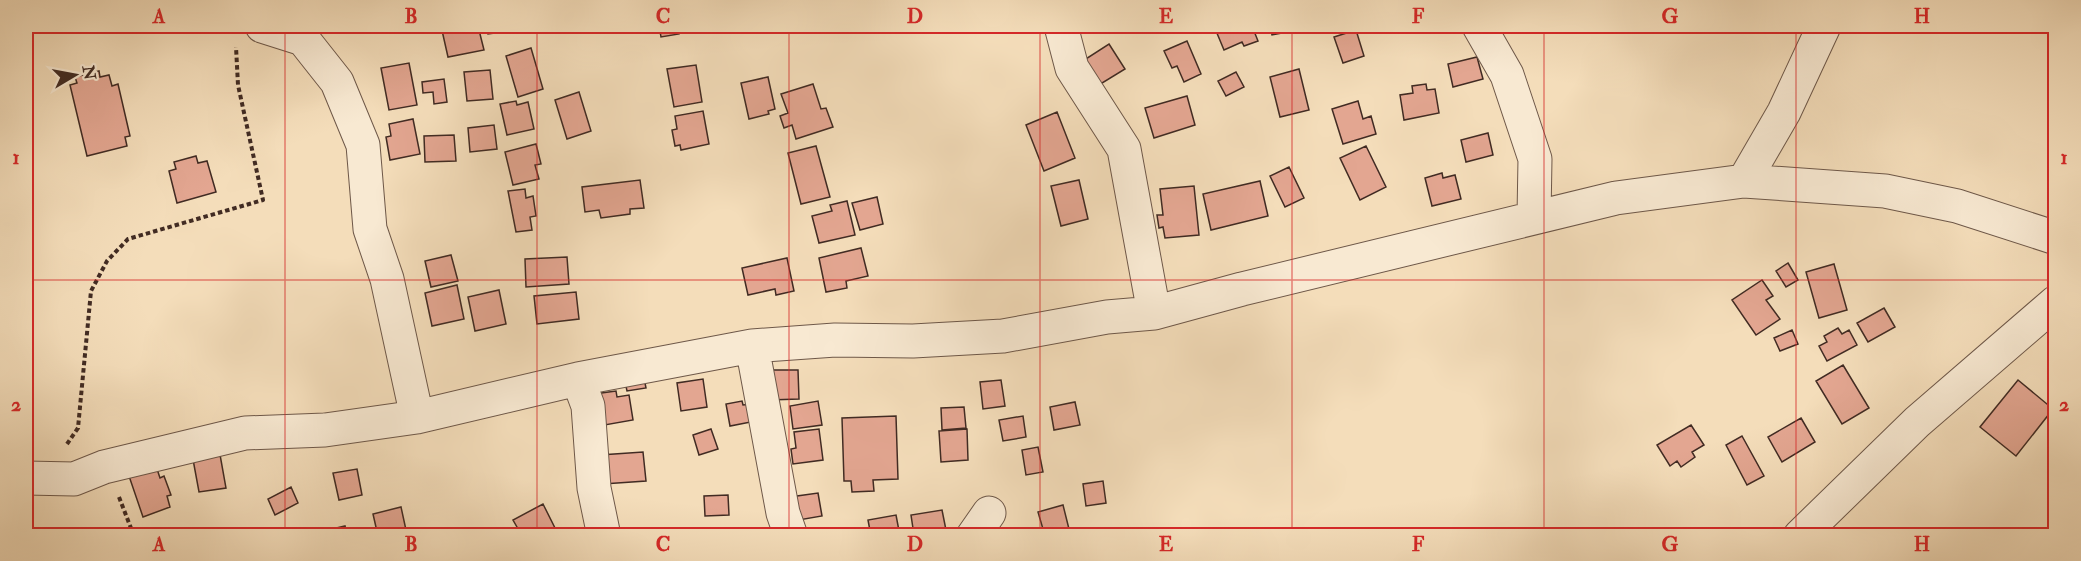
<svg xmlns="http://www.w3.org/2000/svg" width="2081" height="561" viewBox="0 0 2081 561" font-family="'IM FELL Double Pica',serif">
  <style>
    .building { fill: #e3a691; stroke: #412b23; stroke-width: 1.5 }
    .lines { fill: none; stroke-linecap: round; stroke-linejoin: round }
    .minor-casing { stroke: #6e5849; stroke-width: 35 }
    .path { stroke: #412b23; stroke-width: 4; stroke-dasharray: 4.5 3; stroke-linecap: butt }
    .minor { stroke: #f8e9d2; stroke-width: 33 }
    .grid { fill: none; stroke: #d62828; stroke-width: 1.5; stroke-opacity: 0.55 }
    .neatline { fill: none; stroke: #d62828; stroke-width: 2 }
    .grid-label { font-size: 20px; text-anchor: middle; font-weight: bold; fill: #d62828 }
  </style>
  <rect width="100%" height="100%" fill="#f4ddba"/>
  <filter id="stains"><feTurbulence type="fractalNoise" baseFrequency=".00333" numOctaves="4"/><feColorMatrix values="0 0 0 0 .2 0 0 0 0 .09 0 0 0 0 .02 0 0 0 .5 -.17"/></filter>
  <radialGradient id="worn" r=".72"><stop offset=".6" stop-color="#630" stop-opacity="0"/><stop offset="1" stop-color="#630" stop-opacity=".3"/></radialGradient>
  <path class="building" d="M340,26H372V28L340,27Z
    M441,26H478L484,50L448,57Z
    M487,26H517L518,30L488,34Z
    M659,26H678L679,34L661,37Z
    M860,26H884L863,33Z
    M1214,26H1252L1258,41L1244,46L1242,42L1224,50Z
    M1270,26H1319L1272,35Z
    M1356,30L1364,56L1343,63L1334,37Z
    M1187,41L1201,74L1184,82L1177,66L1172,68L1164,51Z
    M1109,44L1125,69L1094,88L1078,64Z
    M531,48L543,89L518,97L506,56Z
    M1477,57L1483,79L1453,87L1448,64Z
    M409,63L417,105L389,110L381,68Z
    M696,65L702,102L674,107L667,69Z
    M1299,69L1309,110L1280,117L1270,77Z
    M490,70L493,99L467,101L464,72Z
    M99,71L100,77L109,75L112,86L118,84L130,136L125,137L127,146L87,156L70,85L77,83L75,77Z
    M1236,72L1244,87L1226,96L1218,81Z
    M768,77L775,109L768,111L769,114L749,119L741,83Z
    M444,79L447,102L434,104L433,92L423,93L422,82Z
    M813,84L821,109L826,108L833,127L796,139L792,125L784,128L780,116L788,113L781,94Z
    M1426,84L1427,90L1435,89L1439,113L1404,120L1400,95L1413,93L1412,86Z
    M579,92L591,131L567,139L555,100Z
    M1187,96L1195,125L1154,138L1145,108Z
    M516,101L517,105L528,102L534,129L507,135L500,104Z
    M1358,101L1363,119L1371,116L1376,134L1343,144L1332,109Z
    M703,111L709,144L681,150L680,145L675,146L672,130L677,129L675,116Z
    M1057,112L1075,158L1044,171L1026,125Z
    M413,119L420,154L390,160L386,137L391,136L389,124Z
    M494,125L497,149L470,152L468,128Z
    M1488,133L1493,155L1466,162L1461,140Z
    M454,135L456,161L425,162L424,136Z
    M536,144L541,164L535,165L539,179L513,185L505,152Z
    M816,146L830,197L801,204L788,153Z
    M1366,146L1386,187L1360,200L1340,158Z
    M196,156L198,163L207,161L216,192L177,203L169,171L176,169L174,162Z
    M1289,167L1304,198L1285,207L1270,176Z
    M1442,173L1443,178L1455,175L1461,199L1432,206L1425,178Z
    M640,180L644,208L630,209V214L601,218L599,210L585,212L582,187Z
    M1079,180L1088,219L1061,226L1051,186Z
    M1260,181L1268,216L1211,230L1203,194Z
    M1194,186L1199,235L1165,238L1163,227L1159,228L1157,215H1163L1160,189Z
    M525,189L526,198L533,196L536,216L530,217L532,230L516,232L508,191Z
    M877,197L883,224L860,230L852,203Z
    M847,201L855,235L819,243L812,216L832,211L830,205Z
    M861,248L868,276L846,281L847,288L826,292L819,258Z
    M451,255L458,281L431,287L425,261Z
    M567,257L569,284L526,287L525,259Z
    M787,258L794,291L776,295L775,289L748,295L742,268Z
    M1788,263L1798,280L1786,287L1776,271Z
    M1834,264L1847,310L1819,318L1806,272Z
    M1762,280L1773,296L1766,300L1780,319L1756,335L1732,300Z
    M457,285L464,319L432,326L425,293Z
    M499,290L506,324L475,331L468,297Z
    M576,292L579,319L537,324L534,296Z
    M1884,308L1895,327L1868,342L1857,323Z
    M1838,328L1842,334L1849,330L1857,345L1827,361L1819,346L1827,342L1824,336Z
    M1792,330L1798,344L1780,351L1774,338Z
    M1843,365L1869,408L1842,424L1816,381Z
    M768,370H798L799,399L769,400Z
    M643,373L646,388L627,391L624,377Z
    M703,379L707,407L681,411L677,383Z
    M1001,380L1005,406L983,409L980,382Z
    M2018,380L2053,409L2016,456L1980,427Z
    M616,391L617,397L629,395L633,420L599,426L594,394Z
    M742,401L743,405L753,404L756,421L730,426L726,404Z
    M818,401L822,425L793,429L790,406Z
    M1075,402L1080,425L1054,430L1050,407Z
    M964,407L966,428L942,430L941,408Z
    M896,416L898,479L873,480L874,491L852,492L851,481H844L842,418Z
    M1023,416L1026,437L1003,441L999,420Z
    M1801,418L1815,442L1782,462L1768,437Z
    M1691,425L1704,445L1692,452L1695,457L1681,467L1677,461L1670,466L1657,445Z
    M711,429L718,449L699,455L693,435Z
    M819,429L823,460L793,464L791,449L796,448L794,432Z
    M967,429L968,460L941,462L939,431Z
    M1742,436L1764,476L1747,485L1726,445Z
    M1038,447L1043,472L1026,475L1022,450Z
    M219,449L226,488L199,492L192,454Z
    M643,452L646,481L603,484L600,455Z
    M156,466L160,478L164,476L171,495L167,496L170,507L143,517L129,476Z
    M357,469L362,495L339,500L333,473Z
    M1103,481L1106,503L1086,506L1083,484Z
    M291,487L298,503L275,515L268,499Z
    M818,493L822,516L793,521L790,497Z
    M728,495L729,515L705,516L704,496Z
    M543,504L559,536H519L521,534L513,520Z
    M1063,505L1069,529L1045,536L1038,512Z
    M401,507L406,530L378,536L373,514Z
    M942,510L946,530L914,535L911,515Z
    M896,515L900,536H871L868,520Z
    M345,526L346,530L353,528L355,536H331L330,533L337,532L336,528Z"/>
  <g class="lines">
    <defs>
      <path id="minor" d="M262,26L303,39L337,82L363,145L370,229L387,279L417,417
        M1061,26L1072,68L1124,149L1154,313
        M1479,26L1507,75L1535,159L1534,216
        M1744,181L1784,112L1824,26
        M752,346L783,513L791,536
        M578,379L588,406L594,488L604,536
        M26,478L74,479L104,467L245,433L325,430L417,417L578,379L752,346L835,340L913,341L1003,336L1107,317L1154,313L1242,289L1616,198L1744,181L1885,191L1957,206L2056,238
        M973,536L989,513
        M1800,536L1917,422L2056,302"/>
    </defs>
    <use href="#minor" class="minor-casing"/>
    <path class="path" d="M67,444L78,428L91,291L107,261L128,239L263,200L238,85L236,47
      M119,497L134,536"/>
    <use href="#minor" class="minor"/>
  </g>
  <path class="grid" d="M285,26V536M537,26V536M789,26V536M1040,26V536M1292,26V536M1544,26V536M1796,26V536M26,280H2056"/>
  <rect width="2081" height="561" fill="none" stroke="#f4ddba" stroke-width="66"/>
  <g transform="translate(75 75) rotate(80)" stroke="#f8e9d2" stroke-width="4.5" paint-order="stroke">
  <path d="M0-4.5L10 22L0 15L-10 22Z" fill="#412b23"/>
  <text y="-9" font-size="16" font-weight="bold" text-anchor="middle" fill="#412b23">N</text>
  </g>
  <rect x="33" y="33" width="2015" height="495" class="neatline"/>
  <g class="grid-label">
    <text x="159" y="23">A</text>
    <text x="411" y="23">B</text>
    <text x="663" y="23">C</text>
    <text x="915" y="23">D</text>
    <text x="1166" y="23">E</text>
    <text x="1418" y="23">F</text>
    <text x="1670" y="23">G</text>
    <text x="1922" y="23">H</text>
    <text x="16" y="164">1</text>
    <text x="2064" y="164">1</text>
    <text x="16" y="411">2</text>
    <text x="2064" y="411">2</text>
    <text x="159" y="551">A</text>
    <text x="411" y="551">B</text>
    <text x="663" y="551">C</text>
    <text x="915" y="551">D</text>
    <text x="1166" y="551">E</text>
    <text x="1418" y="551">F</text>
    <text x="1670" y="551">G</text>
    <text x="1922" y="551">H</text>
  </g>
  <rect width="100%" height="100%" filter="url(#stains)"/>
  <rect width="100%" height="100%" fill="url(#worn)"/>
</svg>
